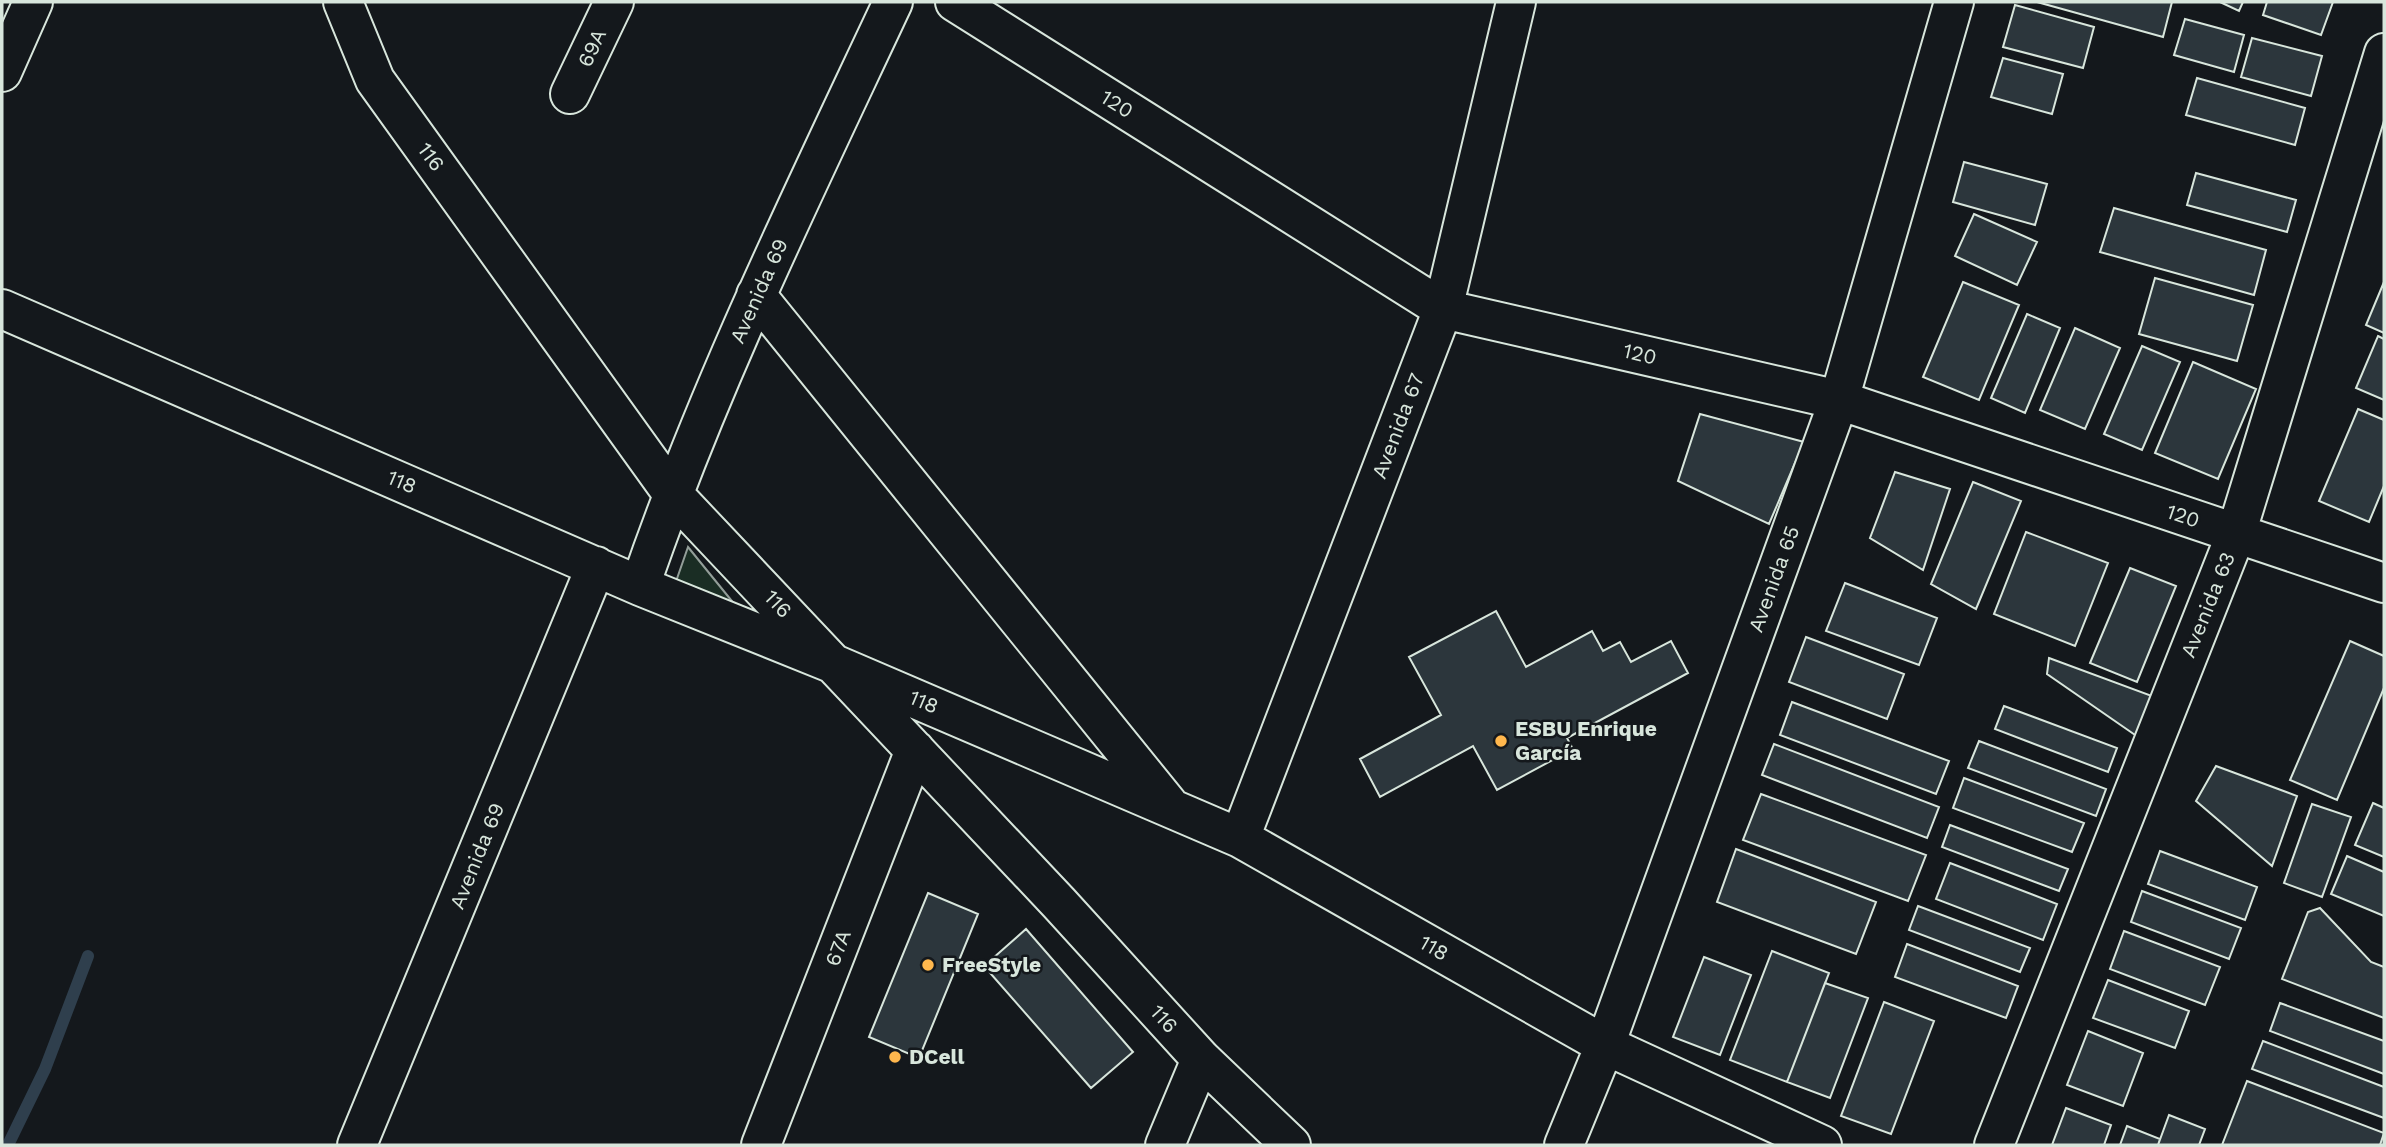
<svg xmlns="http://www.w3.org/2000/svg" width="2386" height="1147" viewBox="0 0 2386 1147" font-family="'Work Sans',sans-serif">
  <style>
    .green { fill: #1a2d24; stroke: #939e99; stroke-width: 2 }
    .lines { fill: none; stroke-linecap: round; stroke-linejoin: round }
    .stream { stroke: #2f3f4d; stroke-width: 12 }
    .building { fill: #2c363c; stroke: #d8e6dc; stroke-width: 2 }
    .minor-casing { stroke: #d8e6dc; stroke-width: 42 }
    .minor { stroke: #14181c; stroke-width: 38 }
    .poi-dot { fill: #ffb74d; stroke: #14181c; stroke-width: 2.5 }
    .labels { text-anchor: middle; stroke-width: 5; stroke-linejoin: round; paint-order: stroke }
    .street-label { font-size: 21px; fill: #d8e6dc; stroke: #14181c }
    .poi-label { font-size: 21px; font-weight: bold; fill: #d8e6dc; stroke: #14181c; text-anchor: start }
  </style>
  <rect width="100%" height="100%" fill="#14181c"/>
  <path class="green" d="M688,547L757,632L672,593Z"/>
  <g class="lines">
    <path class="stream" d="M8,1145L45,1069L88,956"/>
  </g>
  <path class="building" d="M2037,2H2172L2163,37Z
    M2220,2H2243L2239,11Z
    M2267,2H2333L2321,35L2263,15Z
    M2015,5L2094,27L2083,68L2003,47Z
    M2185,19L2244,35L2234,72L2174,55Z
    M2252,38L2322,56L2311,96L2241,77Z
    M2003,58L2063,74L2052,114L1991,97Z
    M2197,78L2305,108L2295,145L2186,115Z
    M1964,162L2047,184L2035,225L1953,202Z
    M2196,173L2296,200L2287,232L2187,205Z
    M2114,208L2266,250L2254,295L2100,252Z
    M1974,214L2037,242L2017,285L1955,256Z
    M2155,278L2253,305L2237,361L2139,334Z
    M1963,282L2019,305L1979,400L1923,377Z
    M2384,282V333L2366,325Z
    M2027,314L2060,328L2025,413L1991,398Z
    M2075,328L2120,348L2085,429L2040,410Z
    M2378,336L2384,339V400L2356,388Z
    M2142,346L2180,362L2142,450L2104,434Z
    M2193,362L2256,389L2218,479L2155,453Z
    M2358,409L2384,420V486L2369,522L2319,501Z
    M1700,414L1804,442L1769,524L1678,481Z
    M1895,472L1950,489L1923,570L1870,538Z
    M1973,482L2021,501L1976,609L1931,584Z
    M2026,532L2108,563L2075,646L1994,614Z
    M2130,568L2176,586L2137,682L2090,663Z
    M1845,583L1937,618L1919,665L1826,631Z
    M1496,611L1526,667L1592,631L1603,651L1620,642L1631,662L1671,641L1688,673L1567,738L1573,749L1497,790L1473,746L1380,797L1360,759L1441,715L1409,657Z
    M1806,637L1904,674L1887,719L1789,682Z
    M2350,641L2384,656V688L2337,800L2290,780Z
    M2049,658L2152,696L2138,737L2047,674Z
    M1792,702L1949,761L1936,794L1780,735Z
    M2004,706L2117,748L2108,772L1995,729Z
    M1979,741L2106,789L2096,816L1968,768Z
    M1774,744L1939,807L1927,838L1762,775Z
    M2216,766L2297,796L2272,866L2196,801Z
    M1964,778L2084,823L2072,852L1953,808Z
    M1761,794L1926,855L1908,901L1743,840Z
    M2373,803L2384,808V857L2355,845Z
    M2312,804L2351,817L2322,897L2284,883Z
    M1950,825L2068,869L2059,891L1942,847Z
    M1736,849L1876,902L1856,954L1717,902Z
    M2160,851L2257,887L2245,920L2148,884Z
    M2347,856L2384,872V916L2331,894Z
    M1950,863L2057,904L2043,940L1936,899Z
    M2142,891L2241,928L2229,959L2131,922Z
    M928,893L978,914L919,1058L869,1037Z
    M1918,906L2030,948L2020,972L1909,930Z
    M2320,908L2371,962L2384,967V1018L2282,979L2308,912Z
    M1026,929L1133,1052L1091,1088L984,966Z
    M2124,931L2220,967L2205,1005L2110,969Z
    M1907,944L2018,986L2006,1018L1895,977Z
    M1772,951L1829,973L1787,1082L1730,1060Z
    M1704,957L1751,975L1720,1055L1673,1037Z
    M2108,980L2189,1011L2175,1048L2093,1018Z
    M1825,983L1868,998L1830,1098L1787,1082Z
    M1884,1002L1934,1021L1891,1134L1841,1116Z
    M2280,1003L2384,1041V1074L2270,1031Z
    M2088,1031L2143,1053L2123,1106L2067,1085Z
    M2263,1041L2384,1087V1118L2252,1069Z
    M2247,1081L2384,1133L2380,1145H2222Z
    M2066,1108L2111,1125L2104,1145H2052Z
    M2169,1115L2205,1129L2199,1145H2158Z
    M2127,1126L2160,1139L2158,1145H2120Z"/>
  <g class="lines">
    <defs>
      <path id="minor" d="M343,2L375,80L672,493L1059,903L1201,1059L1291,1145
        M955,2L1443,309L1839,400L2384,583
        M2,72L33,2
        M570,94L614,2
        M756,295L1168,804
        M2,309L640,586L834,664L1240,838L1605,1045L1822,1145
        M640,586C709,385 803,194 893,2
        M1240,838L1443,309L1516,2
        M357,1145L596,566
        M761,1145L915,750
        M1165,1145L1201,1059
        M1564,1145L1605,1045L1839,400L1954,2
        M1994,1145L2236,534L2384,53"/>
    </defs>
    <use href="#minor" class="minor-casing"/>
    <use href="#minor" class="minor"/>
  </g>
  <g class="poi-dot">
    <circle cx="1501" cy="741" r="7"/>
    <circle cx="928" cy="965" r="7"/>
    <circle cx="895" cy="1057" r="7"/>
  </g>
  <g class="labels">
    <g class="street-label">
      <text transform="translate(592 48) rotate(-65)" y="7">69A</text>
      <text transform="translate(1117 104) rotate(32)" y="7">120</text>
      <text transform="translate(431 157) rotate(54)" y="7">116</text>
      <text transform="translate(759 291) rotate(-66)" y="7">Avenida 69</text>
      <text transform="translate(1640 354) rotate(13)" y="7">120</text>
      <text transform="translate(1398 426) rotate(-69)" y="7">Avenida 67</text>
      <text transform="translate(402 482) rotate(23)" y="7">118</text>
      <text transform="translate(2183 516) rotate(19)" y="7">120</text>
      <text transform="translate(1774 579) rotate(-70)" y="7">Avenida 65</text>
      <text transform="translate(778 604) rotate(47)" y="7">116</text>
      <text transform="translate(2208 605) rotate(-68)" y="7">Avenida 63</text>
      <text transform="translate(924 702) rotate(23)" y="7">118</text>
      <text transform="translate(477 856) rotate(-68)" y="7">Avenida 69</text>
      <text transform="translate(838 948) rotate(-69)" y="7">67A</text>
      <text transform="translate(1434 948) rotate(30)" y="7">118</text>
      <text transform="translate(1164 1019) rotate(48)" y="7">116</text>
    </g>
    <g class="poi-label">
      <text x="1515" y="736">ESBU Enrique<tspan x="1515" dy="24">García</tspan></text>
      <text x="942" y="972">FreeStyle</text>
      <text x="909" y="1064">DCell</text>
    </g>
  </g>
  <rect width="2386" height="1147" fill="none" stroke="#d8e6dc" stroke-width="7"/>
</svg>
